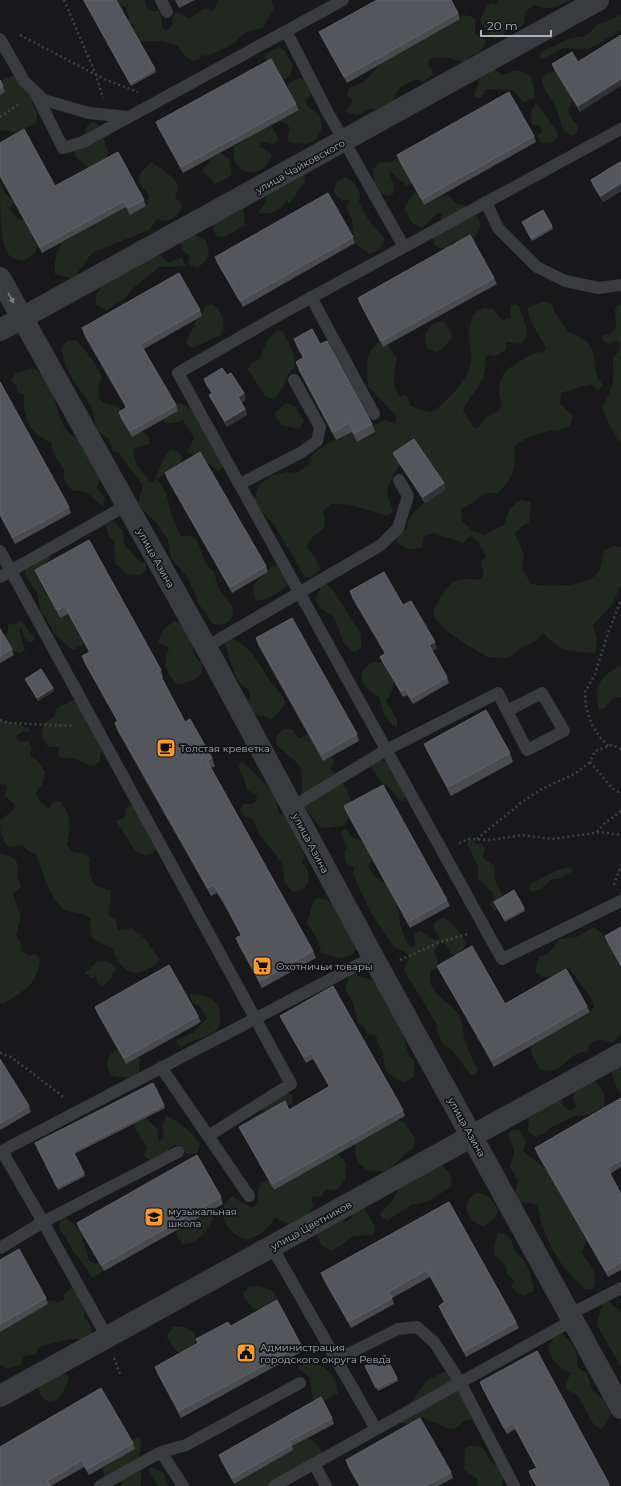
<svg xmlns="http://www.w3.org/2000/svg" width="621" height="1486" viewBox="0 0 621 1486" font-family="Montserrat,sans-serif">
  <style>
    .green { fill: #202820 }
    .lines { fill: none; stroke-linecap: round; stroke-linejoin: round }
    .path { stroke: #3f4246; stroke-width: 2.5; stroke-dasharray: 2 3; stroke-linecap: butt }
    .service { stroke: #393b3f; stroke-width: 12 }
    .minor { stroke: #393b3f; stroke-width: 22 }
    .tertiary { stroke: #393b3f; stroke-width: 22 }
    .wall { fill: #494b4f }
    .shaded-wall { fill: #313235 }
    .building { fill: #54565b; stroke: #61646a }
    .oneway { fill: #777c83 }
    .labels { text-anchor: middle; stroke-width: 3.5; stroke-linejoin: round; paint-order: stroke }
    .street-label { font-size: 10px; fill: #aab1ba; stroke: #131315 }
    .poi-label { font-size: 10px; fill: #aab1ba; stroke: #131315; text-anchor: start }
  </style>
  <rect width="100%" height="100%" fill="#18181a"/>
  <path class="green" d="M116,0H145L146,7L153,11H158L162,19V28L166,31C172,27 175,24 172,17L176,13L182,14L189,19L204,9L214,11L219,0H271L274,8L263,28L246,32L234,43L219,51L209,55L202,56L198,60L192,61L184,55L178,46L163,41H139L132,29L134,26L128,22L129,17L125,6L120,7Z
    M498,0H570C555,8 550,11 534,5L526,11L524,24L514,31L506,28L504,36L495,39L487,33L480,20L487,5L491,3L498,5Z
    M621,14V31L592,47L587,49L564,48L542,59L540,56L541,52L570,38L586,36L597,25L617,17Z
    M463,15L471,16L475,20V34L486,41L484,47L477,54L471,55L464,63L449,58H430L428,66L433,71L432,75L424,82L417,79L402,86L397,91L393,101L377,110L371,108C362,114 356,117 346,111L352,103L351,98L347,96L349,88L365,81L381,63L460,19Z
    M279,47L285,51L293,67L288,78L281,79L265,58V54Z
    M491,67L502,75C511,71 527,67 532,80C534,85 534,93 535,98L523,102L513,90L486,89L483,95L478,98L474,96L480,78Z
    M555,71L573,100C565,114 569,115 578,126L577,132L572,135L564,131L556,107L544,88L542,80L546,73Z
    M11,76H15L33,98L32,103C37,110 38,114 36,123L14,133L6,130L0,131V95L5,92L0,83L5,77L9,79Z
    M298,78L304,79L311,94L306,100L307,106C310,110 317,111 319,116C325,125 320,139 310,143C303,145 294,143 287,141L290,129L288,125L279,121L299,110L287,89L289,84Z
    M536,103L557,131L558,138L553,142L541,143L537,136L542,131L539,125H534L530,121L532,108Z
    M93,122L99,125V130L104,136C104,142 105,143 107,149C111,160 96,165 88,168L75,156L74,150L85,135L87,126Z
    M271,125L278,138L276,143L272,144L262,142L259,146L271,154C270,175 239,180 234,158C233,155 234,150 234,146Z
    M221,153L230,159L229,165L232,174L229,177L215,184L202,170L208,164L210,159Z
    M397,158L412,183L407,186L389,171L394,186L393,194L388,196L380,193L374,181L373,170L378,163L392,162Z
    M152,162C158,167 177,178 178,186C178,190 176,195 175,199L180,201L182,207C177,218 169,224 157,219L149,230L92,253L73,279L55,274V260L61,243L126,207L130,214L146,206L149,196C147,191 144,191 141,186C134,176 144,168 152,162Z
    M297,167L305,175V182L289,204L287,200C281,211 270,215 258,213L265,203L266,194Z
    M346,177L355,184L360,194L359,202L369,221L384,238C384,248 378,251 369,254L355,243L352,220L346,207L350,201C342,200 338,199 334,192L337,181Z
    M0,182L5,193L14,202L9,208L19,220H24L37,245L36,252C29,258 23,264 14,258C12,257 8,255 7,253C0,240 0,199 0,182Z
    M416,191L424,205L443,195L449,196L457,204L469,206L474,209L481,225L473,241L463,244L454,240L446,248H439L434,244L432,236L441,221L442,215L438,213L422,228L412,223L405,210L406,204Z
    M243,208L245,225L225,237L216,236L211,222Z
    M187,233L195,235L206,241C211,255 209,258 198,268L188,264L190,255C183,251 180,248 180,239Z
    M151,247L168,263L182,257L185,266L159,267L131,290L124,299L106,310L96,305V296L101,287Z
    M544,301L552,304L554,311L568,332C607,345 586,364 603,385L598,390L590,384L561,393L560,404L573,416L570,425C561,431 559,429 549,431C536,434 525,438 514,446C516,468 514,477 498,493H486L461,510L462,521L473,531L484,535L504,525C507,513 510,506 521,500L531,502L529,523L523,525L515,533L524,556L522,568L531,584C547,587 593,588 600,569C602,563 602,557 604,551L613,546L621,547V585L612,605L593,625L597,641L595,653C572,651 559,653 544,633L533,643L526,645L508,658L488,657L467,645L448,632L436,620L433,610C448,587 447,576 479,580L484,574L481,562L486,556L478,541L470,536L463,543L434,533L424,536L422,548C410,550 404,549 396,541L399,531L406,529C409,510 430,499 446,489L399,465L388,486L387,494L393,512L387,516C366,511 354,502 331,504L323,511L325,520L324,528L312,537L307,547L317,561L320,569L312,577H305L275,526L254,503L258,486L272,475L287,472L297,473L310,464L312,454L327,444L352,432L357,442L374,433L372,427L375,424L386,420L396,424V415L368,387C367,367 363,354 380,341L383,347L388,344L394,355L397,357C395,370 390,385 400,396L406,395L411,406L423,411L433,412C448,399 469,381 471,360C472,352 469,346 469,338C468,330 471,322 473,314L483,308L493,309L502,320L510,318L511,306L515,304L518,305L526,326L527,336L521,344L506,342V350L495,356L486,355C485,362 486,369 484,375C480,388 468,398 463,411L474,428H478L486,417L497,412L502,406C491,373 512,365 537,352L541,353L546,348C540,335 528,322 528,308Z
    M211,304C224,310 225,324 221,335L195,347H190L186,342C189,334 195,327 196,319L202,316L205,306Z
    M621,304V444L610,426L602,407C612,391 615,378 613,359L619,350L620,343L614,341L608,344L603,341L602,336L610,334L616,328L615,308Z
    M442,321C459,335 450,342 437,353L427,348L425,335L432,324Z
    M276,331H283L294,355L295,366C284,377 286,388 274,399L265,396L248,369L251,363L259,360L267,341Z
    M69,340H76L93,360L102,378L98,388L99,399L105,403L118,406L125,416L121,419L132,437L142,431L149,437L150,444L135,448L133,453L137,465L150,482L154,481C160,470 161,460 170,450L177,451L182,456L181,463L157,479L166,493L171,513L181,537L190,535L197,540L207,566L214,572L219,589L232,606L233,615L230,620L222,625L213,624L199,604L188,578L171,558L168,540L155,521L149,517L138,503L143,485L119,453L113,451L109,439L94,428C99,406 78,392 70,374C66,367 64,358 61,350L63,345Z
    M34,368C42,374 47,381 51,390C58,405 60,433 78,438L101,473L97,489L105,498L104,505L99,504C90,495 86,490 73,491C66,485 63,479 64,470L54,454L51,442C30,435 22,416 24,395L17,392L16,385L11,382L15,373Z
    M180,403C207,415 214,442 223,467L218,471L203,459L187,452L194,438L183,420L174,423H166L163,420L178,411L174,405Z
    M286,403L295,406L304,421L299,429L281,425L275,413Z
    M110,522H115L123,531L124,544L137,559L146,564V570L140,575L126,574L115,563L114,542L109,536L105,525Z
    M48,554L50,559L36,574L60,618L68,614L84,644L73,650L55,635L45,616L41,613L37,593L25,575L27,561Z
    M278,565L291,582C283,591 267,600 256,601C246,578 264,581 270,567Z
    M326,584L333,590L361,634V648L354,652L344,644L334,617L320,608L315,599L322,585Z
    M20,620L25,624L27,630L34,635L35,640L31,642L26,641L21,628L19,629L25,650L20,653L12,651L4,638L8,632V623L15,625Z
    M174,621C198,627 190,637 195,655C196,658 199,660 201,663C207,677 188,684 177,684C164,670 163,665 169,647L158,643L162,631Z
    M231,638C251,646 257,661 268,678C274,687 283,692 285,703L280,711L272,719L249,712L245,704C258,690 243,689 237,679C235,675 225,647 225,642Z
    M373,662L383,663L394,681L391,693L386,701L397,720V728C385,722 382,709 379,697C370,693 357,682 363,671C365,667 370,664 373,662Z
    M621,665V697L613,698L605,708L599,709C593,686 600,677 621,665Z
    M75,699L101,749L100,761L94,766C81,764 74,755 60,758L58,753L60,747H49L42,738L43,724L55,716L57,708Z
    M0,720L14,723L30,729L28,732L23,731L16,736L20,742L28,741L32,748L30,756L38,761L45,772L42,785L36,793L39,801L49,808L53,802L60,801C73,818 70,825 67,845L73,852L86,854L90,859C88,870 90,877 95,886L111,891C112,901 108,907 109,916L116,920L118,930L132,928L145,939L160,960C139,981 121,975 112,948C94,939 88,942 91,919C84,912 77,914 68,911C52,906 41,868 36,854L28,851L23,845L9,847C1,839 0,831 0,820L15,809L14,803L5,796L7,785L0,784Z
    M283,729H291L299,738L309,734L323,760L333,756L334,763L330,769C343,777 351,795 352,809L346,813L349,817L344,826L322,828C314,821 303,807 302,796C301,786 304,775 299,765C298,763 280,749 276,744L277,736Z
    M375,757L392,766L406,795L403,802L398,799L388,786L382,783L368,762Z
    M243,762L274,793L279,812L288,820L305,856L302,862C313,873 311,891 293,892L285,883L282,863L259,834L253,819L243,816L240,809L243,804H252L257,801L256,794L247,790C246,781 241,773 238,764Z
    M133,804L154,843L155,849L152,853L145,855L135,851L116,821L125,817L126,809Z
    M346,829L353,838L363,842L373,860L368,865L373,875L386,884L397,904L400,923L406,942L411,948L416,945L414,933L420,931L435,940L440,939L433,926L436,921L443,918C455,924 460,932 466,944L463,949L456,955L451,954L444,942H440L434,952L438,961L436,968L431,971C425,992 445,998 457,1012C464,1021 462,1032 465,1041C468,1051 473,1061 478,1069L476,1074L471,1075L453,1051L443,1044L438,1035L436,1023L404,970L409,959L407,953L394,947L371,913L353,874L354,867L346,863L344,852L347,847L341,833L343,830Z
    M470,839L476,844H482L485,850L482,857L494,866L495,879L502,895L498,910H494L490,905L493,899L492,892L478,879V867L467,844Z
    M0,854C8,855 13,857 18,864L17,876L21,887L13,894L21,917L16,935L21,944V950L28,956L35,954L40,958C39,984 22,992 3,1004L0,1003Z
    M570,867L573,871L562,878L551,880L542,888L532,892L529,890L530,884L557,870Z
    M317,898L328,900L342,915L356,949L351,956L337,958L321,953L317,938L307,923L313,902Z
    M594,927L603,934L621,967V1034L613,1043L600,1039L590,1043L587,1052C584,1052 580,1052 577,1054C563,1060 563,1075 540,1069L531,1053V1045L590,1012L594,1006L590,996L568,967C555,974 548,983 535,972L539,957L549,953L559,939L577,937Z
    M104,961L111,963L116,968L111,978L103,986L98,983L96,976L92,978L85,973L97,962Z
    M356,973L359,977L377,981L400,1024L409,1056L414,1060V1077L405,1082L395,1078L386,1071L382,1050L378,1045L376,1035L367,1034L364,1026L358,1023L352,1001L345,989L350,974Z
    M191,994C202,995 216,997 219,1009C226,1039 199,1035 181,1047L178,1045L177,1040L194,1032L207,1018L199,1005L193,1003L190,997Z
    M118,1049L126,1064L139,1057V1071L137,1075L130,1078L112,1076C104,1065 106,1056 118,1049Z
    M621,1060V1093H620L617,1088L611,1071Z
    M592,1079C603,1088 606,1093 604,1107L590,1114L575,1116L551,1127L545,1133L535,1137L528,1131L529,1115L556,1097L562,1100L563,1106L570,1110L576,1107L573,1099L574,1089Z
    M271,1088L292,1094L293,1103C284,1110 274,1111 262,1111L257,1105L262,1096Z
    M166,1116C181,1121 191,1132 200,1144L199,1150L195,1154H187L180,1145H174L164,1154L149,1160L144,1155L147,1149C143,1139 137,1133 134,1124L146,1118L157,1129L159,1141L164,1138L162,1125Z
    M398,1120L405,1123L415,1139L414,1147L387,1171C382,1171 375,1172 371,1171C358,1167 353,1156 355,1144Z
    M511,1130H519L526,1141L523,1151L546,1169L587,1241L581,1253C591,1265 599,1274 593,1289H586C564,1273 551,1250 542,1225C539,1218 541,1210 535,1204L518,1202L515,1195L518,1180L510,1168L514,1151L508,1134Z
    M338,1154L346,1163L345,1180L338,1189L326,1190L321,1196L312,1197L313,1207L302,1223L294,1226L275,1218C269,1227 262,1235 252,1238C235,1244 208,1212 233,1196L240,1202L252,1207L256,1205C259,1198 257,1191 260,1184L268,1180L274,1190Z
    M438,1164C448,1169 451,1174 452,1185L448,1189L430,1200L419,1204H412L387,1221L380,1215L384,1208L392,1202L401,1185Z
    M476,1193C488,1194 494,1200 498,1211L495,1218L484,1226C473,1224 469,1218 466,1208L469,1199Z
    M364,1207L375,1227L373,1235L354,1236L332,1251C322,1248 318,1242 315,1231L334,1212L346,1222L351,1218L353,1208Z
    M215,1209C214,1224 199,1245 183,1244L178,1238L176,1230Z
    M64,1216L79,1229L90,1262L99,1263L104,1271L92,1278C86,1266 76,1257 70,1245C66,1238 64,1235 59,1229L60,1220Z
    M498,1233C515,1235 509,1242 516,1252C518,1256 522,1258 525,1261C529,1268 534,1284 534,1291L523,1296L516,1292L511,1286L514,1280L507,1274L506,1266L494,1254V1245Z
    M259,1286L273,1291L277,1299C271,1307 264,1311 254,1309L245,1299L243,1292L249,1287Z
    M72,1288C82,1296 86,1304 84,1316L91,1327V1333L83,1339H70L41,1346L35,1354L24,1356L21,1365L6,1369L0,1365V1332L48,1304L47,1301L54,1300L58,1303L64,1300V1294Z
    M607,1300L621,1312V1367L597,1325L602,1303Z
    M173,1327C182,1326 189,1327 195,1334V1344L188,1352H178L172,1346L167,1336Z
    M561,1333C566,1338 574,1345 576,1352C579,1363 573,1366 587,1373L592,1389L603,1399L611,1414L606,1424L601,1429L594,1425L577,1394L566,1390V1383L571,1373C553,1366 537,1346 561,1333Z
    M309,1362C327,1365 336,1376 338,1393L323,1402L313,1400L310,1378L298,1368L301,1363Z
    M61,1371L69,1377C65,1397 48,1415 38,1388Z
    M446,1371L482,1409L478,1417L465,1421L454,1429L447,1428L422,1417C414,1422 409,1426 400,1422L406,1406L413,1400L426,1381Z
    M304,1435C315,1445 321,1442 323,1459L274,1486H235L234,1484L293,1450L286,1437Z
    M137,1437L142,1441L138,1459L141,1473V1486H121V1482L114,1484L104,1477L102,1468L135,1449L131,1442Z
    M468,1446C490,1445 481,1450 492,1462C498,1469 499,1465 504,1476L502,1480V1486H477L478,1479L464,1470L465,1450Z
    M151,1467L164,1473L166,1482L170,1486H158L149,1471Z"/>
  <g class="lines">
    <path class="path" d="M64,0L96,75L103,98
      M20,35L104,79L138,92
      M0,117L21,103
      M0,720L9,723L75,726
      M608,746L599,736L592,725L586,707L585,692L595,674L608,633L621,600
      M621,749L612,745L595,751L590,762L612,788L621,794
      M597,832L605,823L621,811
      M477,839L522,802L540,790L576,773L590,762
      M459,843L469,839L490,840L522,835L552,839L601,832L621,835
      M614,885L621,865
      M400,960L440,942L468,934
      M0,1053L11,1057L65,1098
      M114,1358L120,1374"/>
    <path class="service" d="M161,0L167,12
      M286,31L327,111L404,247
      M0,39L24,81L44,100L89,113L129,117L343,0
      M36,94L63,148L83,142L129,117
      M621,129L279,315L178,373L502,959L621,901
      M486,202L498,228L537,267L565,281L599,288L621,285
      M311,297L374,414
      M240,484L302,452L317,441L320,427L294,380
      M0,551L291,1084L208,1136
      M0,577L127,505
      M206,647L381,545L398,528L408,496L399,480
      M292,807L386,750L498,693L527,750L564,731L542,693L507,711
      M161,1067L249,1196
      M0,1152L373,957
      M272,1247L376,1429
      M0,1248L43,1222L2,1151
      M570,1314L621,1288
      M107,1337L43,1222L178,1152
      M336,1360L398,1329L417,1327L434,1342L460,1382L514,1486
      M161,1452L186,1445L300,1383
      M314,1464L326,1486
      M100,1486L161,1452L183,1486
      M274,1486L573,1320"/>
    <path class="minor" d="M0,278L206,647L373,957L621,1408
      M0,330L598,0"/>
    <path class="tertiary" d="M0,1396L621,1054"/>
  </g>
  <path class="wall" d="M83,0H116L155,69L156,72L131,86Z
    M175,0H195L179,8Z
    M458,13L460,19L347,83L322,38L319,32Z
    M572,52L580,112L555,71L552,64Z
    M0,80L3,86L5,92L0,95Z
    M296,104L299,110L183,173L158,128L156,122Z
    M534,136L536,142L424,205L399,161L397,155Z
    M0,143L55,186L144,200L146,206L130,215L126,207L42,253L0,177Z
    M621,162V191L603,202L593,186L591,180Z
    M522,222L552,226L553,229L532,241Z
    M353,237L355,243L243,307L217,263L215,257Z
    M494,278L497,284L383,347L360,304L358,298Z
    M200,310L202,316L144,349L176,405L178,411L132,437L121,419L119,412L126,408L84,335L82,328Z
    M294,339L320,344L372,424L375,432L357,442L352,432L336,440L299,371L296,362L303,358L297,347Z
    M227,375L244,393L246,400L241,403L245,409L247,415L227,427L212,401L209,395L212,394L206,385L204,379Z
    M0,382L69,507L71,513L15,544L0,516Z
    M393,453L446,489L425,503L396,459Z
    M165,473L266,566L268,572L232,593L167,479Z
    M35,570L161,670L163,677L162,678L185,722L212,758L215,766L211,768L313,951L316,958L262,988L239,946L236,938L241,936L226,908L217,893L211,896L117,730L115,723L117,721L85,664L82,656L89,652L68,614L60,618L38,577Z
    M350,591L403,605L437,648L432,651L447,677L449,683L413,704L407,695L403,697L383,663L380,657L385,654L352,598Z
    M0,629L12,649L14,655L0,663Z
    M256,638L357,734L359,741L323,761L258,645Z
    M25,679L53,688L54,691L38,701L27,682Z
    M424,744L510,753L513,762L451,796L428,753Z
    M344,806L447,900L450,906L410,928L346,812Z
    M494,902L524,908L525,911L505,922Z
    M621,927V967L607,942L605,936Z
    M437,966L505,1004L587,1006L590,1012L494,1067L440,972Z
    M95,1007L198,1016L201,1022L126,1064L97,1013Z
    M280,1016L403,1110L405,1116L274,1190L242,1133L239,1127L289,1110L329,1087L313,1059L306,1063L283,1022Z
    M0,1059L29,1106L31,1112L0,1130Z
    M621,1098V1167L610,1174L621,1194V1270L608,1277L537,1154L535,1148Z
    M164,1105L165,1108L74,1154L85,1176L58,1190L35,1143Z
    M221,1197L223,1204L104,1271L79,1229L77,1223Z
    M449,1202L516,1322L519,1328L466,1357L441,1312L439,1306L444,1302L430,1277L392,1298L394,1304L351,1328L323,1279L321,1273Z
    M0,1260L46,1298L48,1304L0,1332Z
    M231,1326L301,1345L303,1351L181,1418L157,1373L155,1367L198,1344L196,1339Z
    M365,1366L397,1378L398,1381L378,1391Z
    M480,1382L609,1484L610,1486H536L531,1478L529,1471L536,1468L515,1429L507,1434L482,1388Z
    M332,1418L334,1424L292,1446L293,1450L234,1484L221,1461L219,1455Z
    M133,1443L135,1449L89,1475L84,1467L51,1486H0Z
    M346,1460L451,1472L453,1478L438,1486H359L348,1467Z"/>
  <path class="shaded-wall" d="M621,79V86L580,112L578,106Z
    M621,183V191L603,202L601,196Z
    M244,393L246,400L240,403L238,397Z
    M245,409L247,415L227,427L225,421Z
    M444,483L446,489L425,503L423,497Z
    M435,642L437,648L431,651L429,645Z
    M53,688L54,691L38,701L37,698Z"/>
  <path class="building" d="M84,0H116L155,69L130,83Z
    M377,0H451L458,13L344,77L319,32Z
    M621,35V79L578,106L552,64L572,52L578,62Z
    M271,59L296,104L181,167L156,122Z
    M0,80L3,86L0,88Z
    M509,92L534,136L422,199L397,155Z
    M24,129L55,186L118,152L144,200L128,208L124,201L40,247L0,175V143Z
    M620,162H621V183L601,196L591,180Z
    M328,193L353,237L240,301L215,257Z
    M543,210L552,226L531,238L522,222Z
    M470,235L494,278L381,341L358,298Z
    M179,273L200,310L140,344L176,405L130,431L119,412L127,407L82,328Z
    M312,329L320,344L327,341L372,424L354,433L349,423L333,432L296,362L304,357L294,339Z
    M222,368L227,375L231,373L244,393L238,397L245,409L225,421L209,395L213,393L204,379Z
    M0,382L69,507L13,537L0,514Z
    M414,439L444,483L423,497L393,453Z
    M200,452L266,566L230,587L165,473Z
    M89,540L161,670L158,671L185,722L190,719L212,758L207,761L313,951L260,981L236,938L242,935L224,901L214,885L208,888L115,723L118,721L82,656L90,652L65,606L57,610L35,570Z
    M384,572L403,605L411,601L435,642L429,645L447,677L411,698L405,689L401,691L380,657L386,653L350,591Z
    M292,618L357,734L321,754L256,638Z
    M0,629L12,649L0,656Z
    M41,669L53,688L37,698L25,679Z
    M486,710L510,753L448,787L424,744Z
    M383,785L447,900L408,922L344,806Z
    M514,890L524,908L504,919L494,902Z
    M621,927V965L605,936Z
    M472,946L505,1004L566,969L587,1006L492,1060L437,966Z
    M169,965L198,1016L124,1058L95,1007Z
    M333,986L403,1110L272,1184L239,1127L285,1101L289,1110L330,1086L311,1053L304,1057L280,1016Z
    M0,1059L29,1106L0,1123Z
    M153,1083L164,1105L73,1151L84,1173L57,1187L35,1143Z
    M621,1098V1160L607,1168L621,1194V1262L606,1271L535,1148Z
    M197,1155L221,1197L101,1265L77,1223Z
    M449,1202L516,1322L464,1351L439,1306L445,1302L427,1270L388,1292L392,1298L349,1322L321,1273Z
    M19,1249L46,1298L0,1324V1260Z
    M277,1300L301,1345L179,1411L155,1367L198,1343L196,1339L228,1322L231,1326Z
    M537,1351L609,1484L606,1486H537L529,1471L537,1468L513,1423L504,1428L480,1382Z
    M385,1355L397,1378L376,1388L365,1366Z
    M101,1388L133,1443L87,1469L82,1460L47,1481L50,1486H0V1447Z
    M321,1397L332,1418L289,1441L291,1445L232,1478L219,1455Z
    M420,1418L451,1472L425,1486H360L346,1460Z"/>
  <defs><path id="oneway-solid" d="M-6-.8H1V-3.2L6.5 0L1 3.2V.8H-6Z"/></defs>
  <use class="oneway" href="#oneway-solid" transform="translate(11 298) rotate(60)"/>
  <defs>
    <symbol id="cafe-square" viewBox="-11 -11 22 22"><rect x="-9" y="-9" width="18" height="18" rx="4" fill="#f79a32" stroke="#131315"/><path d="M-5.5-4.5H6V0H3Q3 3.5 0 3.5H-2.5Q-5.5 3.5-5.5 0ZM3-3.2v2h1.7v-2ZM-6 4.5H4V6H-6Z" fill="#111"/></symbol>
    <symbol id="supermarket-square" viewBox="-11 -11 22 22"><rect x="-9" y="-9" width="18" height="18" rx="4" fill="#f79a32" stroke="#131315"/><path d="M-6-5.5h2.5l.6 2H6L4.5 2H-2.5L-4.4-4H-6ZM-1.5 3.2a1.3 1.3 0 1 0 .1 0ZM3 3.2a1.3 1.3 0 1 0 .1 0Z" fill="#111"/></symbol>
    <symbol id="school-square" viewBox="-11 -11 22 22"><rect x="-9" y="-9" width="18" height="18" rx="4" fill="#f79a32" stroke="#131315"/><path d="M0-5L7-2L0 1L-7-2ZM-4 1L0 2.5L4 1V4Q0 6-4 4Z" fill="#111"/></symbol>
    <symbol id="civic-square" viewBox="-11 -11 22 22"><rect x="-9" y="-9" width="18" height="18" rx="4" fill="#f79a32" stroke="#131315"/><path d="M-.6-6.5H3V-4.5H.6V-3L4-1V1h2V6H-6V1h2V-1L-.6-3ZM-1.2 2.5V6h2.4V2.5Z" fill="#111"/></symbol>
  </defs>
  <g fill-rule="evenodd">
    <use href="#cafe-square" x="155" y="737" width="22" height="22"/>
    <use href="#supermarket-square" x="251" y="955" width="22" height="22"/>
    <use href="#school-square" x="143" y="1206" width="22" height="22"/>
    <use href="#civic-square" x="235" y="1342" width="22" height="22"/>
  </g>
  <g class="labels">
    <g class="street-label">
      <text transform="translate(300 166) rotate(-29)" y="4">улица Чайковского</text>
      <text transform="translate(156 558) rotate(61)" y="4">улица Азина</text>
      <text transform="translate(311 843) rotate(62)" y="4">улица Азина</text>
      <text transform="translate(467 1127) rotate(61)" y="4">улица Азина</text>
      <text transform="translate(311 1225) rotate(-29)" y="4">улица Цветников</text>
    </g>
    <g class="poi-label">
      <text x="180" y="752">Толстая креветка</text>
      <text x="276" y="970">Охотничьи товары</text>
      <text x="168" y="1215">музыкальная<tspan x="168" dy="12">школа</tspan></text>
      <text x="260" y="1351">Администрация<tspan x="260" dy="12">городского округа Ревда</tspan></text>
    </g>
  </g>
  <path d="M481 30v6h70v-6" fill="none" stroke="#aab1ba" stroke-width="2"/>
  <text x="487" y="30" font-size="12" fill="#aab1ba" stroke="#131315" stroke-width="3" paint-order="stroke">20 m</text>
</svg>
